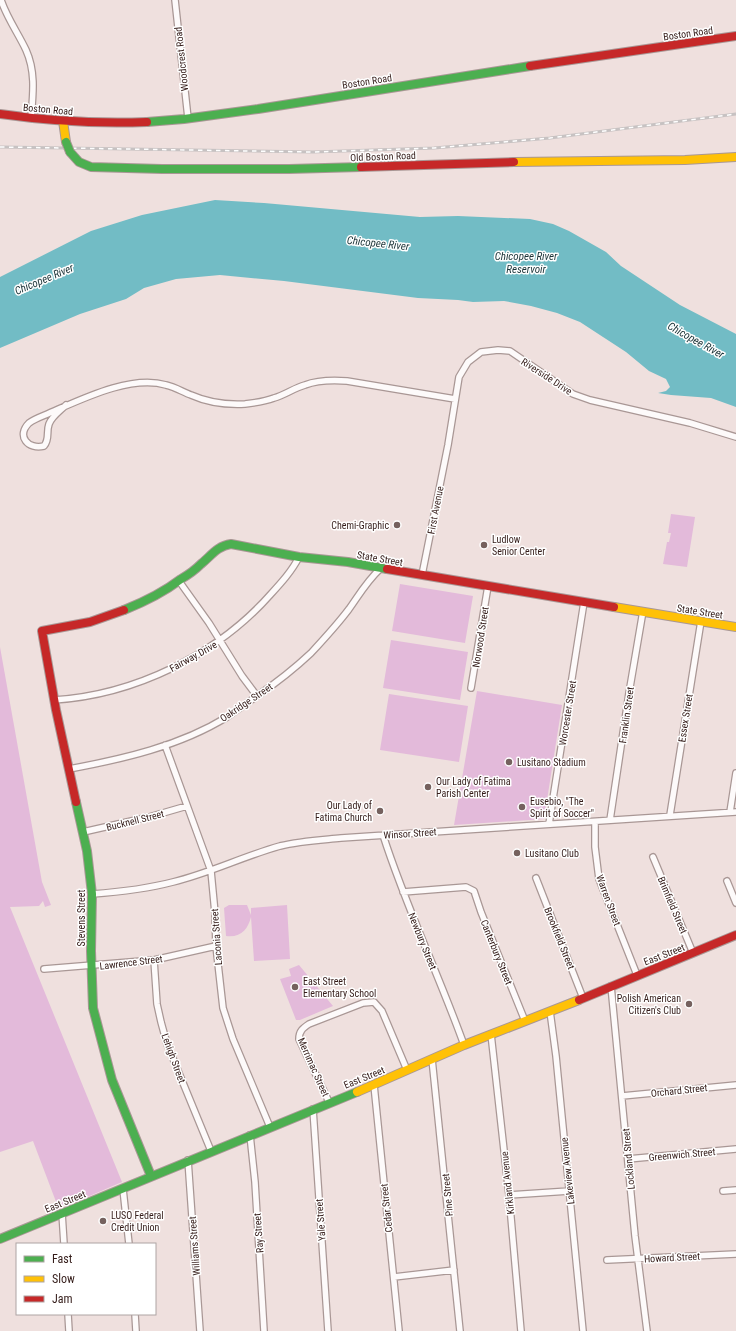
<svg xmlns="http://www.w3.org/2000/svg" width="736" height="1331" viewBox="0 0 736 1331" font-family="'Roboto Condensed',sans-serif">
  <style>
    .green { fill: #e3bada }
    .water { fill: #72bcc5 }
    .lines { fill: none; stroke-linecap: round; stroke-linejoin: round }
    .street-casing { stroke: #a99795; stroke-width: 8 }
    .fast-casing { stroke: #a99795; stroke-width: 10 }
    .slow-casing { stroke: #a99795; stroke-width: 10 }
    .jam-casing { stroke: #a99795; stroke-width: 10 }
    .street { stroke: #fdfafa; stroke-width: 5.5 }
    .fast { stroke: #4caf50; stroke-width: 8 }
    .slow { stroke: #ffc107; stroke-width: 8 }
    .jam { stroke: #c62828; stroke-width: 8 }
    .rail-casing { stroke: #c7c2c2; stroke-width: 3 }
    .rail { stroke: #fff; stroke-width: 1.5; stroke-dasharray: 4.5; stroke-linecap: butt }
    .fast-bridge-casing { stroke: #a99795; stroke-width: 10; stroke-linecap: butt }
    .fast-bridge { stroke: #4caf50; stroke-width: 8 }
    .poi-dot { fill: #75615e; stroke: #fff; stroke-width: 1.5 }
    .labels { text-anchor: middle; stroke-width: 3; stroke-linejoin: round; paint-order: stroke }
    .street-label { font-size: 10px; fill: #341c19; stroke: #fff }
    .poi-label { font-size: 10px; fill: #341c19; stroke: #fff; text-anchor: start }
    .water-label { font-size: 11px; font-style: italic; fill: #1b3337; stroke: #fff }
  </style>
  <rect width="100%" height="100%" fill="#efe0de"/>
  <path class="green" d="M671,514L695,517L687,567L663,564L667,542H669L671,533H668Z
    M400,584L473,596L465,643L392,631Z
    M391,640L468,652L460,700L383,688Z
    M0,647L42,882L51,905L45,907L43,901L39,906L10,907L122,1182L78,1201L77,1200L58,1207L33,1141L0,1152Z
    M477,691L562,705L544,819L454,825Z
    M389,694L468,706L459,762L380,750Z
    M229,905H247L251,915V908L287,905L290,959L254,961L251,917C248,929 241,938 226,936L224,908Z
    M299,965L333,1006L300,1020H296L280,979L291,976L289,969Z"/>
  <path class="water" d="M215,200L264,203L420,217L458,216L530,219L553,224L569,231L606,252L621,266L680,305L736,334V407L711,398L671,395L658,393L666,391L670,387L666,379L649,371L626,352L580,322L557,313L531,306L504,301L473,302L458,300L418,298L284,281L220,275L176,279L144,288L126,299L80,314L0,348V277L91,231L142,215Z"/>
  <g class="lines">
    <defs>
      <path id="street" d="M1,0C7,18 18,33 26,50C36,72 33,95 31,118
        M175,0L188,118
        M66,405C60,411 52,416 49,424C46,432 50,439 44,446C28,450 16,436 29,423C33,420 40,417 45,415C78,401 130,374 166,385C175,387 183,392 191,395C209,403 226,405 245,404C254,403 266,401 274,398C285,395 294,388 305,385C318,380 333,380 347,381L455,399
        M422,575L448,445L459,377L468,362L481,352L498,350L510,351L573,394L590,400L690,423L736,437
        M179,581L209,623L242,676L257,696
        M471,688L488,586
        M54,700C134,695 217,655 270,595C281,583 292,571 299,557
        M165,745L211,871L215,913L216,946L223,1008L233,1039L270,1127
        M69,769C123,759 180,746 227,717C237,710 247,703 257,696C276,683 294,669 311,653C324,639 337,625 349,609C359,595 367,581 380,569
        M730,812L736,773
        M670,815L701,621
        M610,820L629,693L643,611
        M595,822V847L599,879L637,975
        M549,824L584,602
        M83,832L149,817L187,806
        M383,835C406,907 439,975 464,1045
        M653,857L693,953
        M536,878L583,998
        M727,881L736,903
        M403,892L466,887L474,891L481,912L525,1021
        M92,894C119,892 146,889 173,882C210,873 244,856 280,846C300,841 321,840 341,838C473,830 604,820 736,812
        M154,960L157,1004L161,1022L167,1044L211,1151
        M44,969L154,960L216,946
        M611,986L635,1236L647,1331
        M550,1011L556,1056L583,1331
        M491,1034L509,1195L521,1331
        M432,1059L460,1331
        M374,1085L399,1331
        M622,1096L736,1085
        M329,1102L299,1039C299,1031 303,1028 309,1024L363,1003L374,1002L382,1011L407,1070
        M313,1109L328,1331
        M250,1135L255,1182L264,1331
        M628,1159L736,1149
        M188,1160L200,1331
        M123,1189L129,1244
        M723,1191L736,1190
        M509,1195L569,1191
        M62,1213L64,1244
        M607,1260L736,1254
        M394,1277L454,1270
        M68,1314L69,1331
        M135,1314L136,1331"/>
      <path id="fast" d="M147,122L184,119L258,109L530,66
        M70,152L79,162L91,167L162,169H289L361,167
        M124,610C144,602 164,592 181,579C188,575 195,570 201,564C211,556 217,546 231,544L299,557L348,562L387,569
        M76,802L87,851L92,894L91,951L93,1008L112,1080L151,1176
        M0,1239L357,1092"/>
      <path id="slow" d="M63,121L66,142
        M514,162L685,160L736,157
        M614,607L736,627
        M357,1092L464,1045L579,1000"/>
      <path id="jam" d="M530,66L736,36
        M0,114C49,121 98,124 147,122
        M361,167L514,162
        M387,569L614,607
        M76,802L56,710L42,631L90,622L124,610
        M579,1000L736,935"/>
    </defs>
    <use href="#street" class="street-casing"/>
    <use href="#fast" class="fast-casing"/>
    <use href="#slow" class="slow-casing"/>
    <use href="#jam" class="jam-casing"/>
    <use href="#street" class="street"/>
    <use href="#fast" class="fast"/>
    <use href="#slow" class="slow"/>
    <use href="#jam" class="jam"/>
    <defs>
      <path id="rail" d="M0,147L313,152L434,148L550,138L736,114"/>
    </defs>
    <use href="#rail" class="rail-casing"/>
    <use href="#rail" class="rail"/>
    <defs>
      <path id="fast-bridge" d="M66,142L70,152"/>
    </defs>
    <use href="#fast-bridge" class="fast-bridge-casing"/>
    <use href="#fast-bridge" class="fast-bridge"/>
  </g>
  <g class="poi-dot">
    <circle cx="397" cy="525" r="4"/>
    <circle cx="484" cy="545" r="4"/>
    <circle cx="509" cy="762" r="4"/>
    <circle cx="428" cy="787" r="4"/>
    <circle cx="522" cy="807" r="4"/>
    <circle cx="380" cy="811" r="4"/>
    <circle cx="517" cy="853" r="4"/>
    <circle cx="295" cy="987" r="4"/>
    <circle cx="689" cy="1004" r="4"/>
    <circle cx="103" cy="1221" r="4"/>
  </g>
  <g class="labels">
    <g class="street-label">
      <text transform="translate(688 33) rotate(-8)" y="4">Boston Road</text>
      <text transform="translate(181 59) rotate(-96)" y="4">Woodcrest Road</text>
      <text transform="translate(367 81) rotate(-9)" y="4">Boston Road</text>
      <text transform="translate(48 109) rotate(5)" y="4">Boston Road</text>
      <text transform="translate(383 156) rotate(-2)" y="4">Old Boston Road</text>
      <text transform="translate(547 376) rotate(33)" y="4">Riverside Drive</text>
      <text transform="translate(435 510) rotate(-79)" y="4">First Avenue</text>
      <text transform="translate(380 558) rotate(10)" y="4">State Street</text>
      <text transform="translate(700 611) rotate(9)" y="4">State Street</text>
      <text transform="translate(480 637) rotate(-81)" y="4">Norwood Street</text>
      <text transform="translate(193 656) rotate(-29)" y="4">Fairway Drive</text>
      <text transform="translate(246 702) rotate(-34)" y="4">Oakridge Street</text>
      <text transform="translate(567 713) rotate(-81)" y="4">Worcester Street</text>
      <text transform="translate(626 715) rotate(-82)" y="4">Franklin Street</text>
      <text transform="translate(685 718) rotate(-81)" y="4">Essex Street</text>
      <text transform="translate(135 820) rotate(-14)" y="4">Bucknell Street</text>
      <text transform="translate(410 833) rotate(-4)" y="4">Winsor Street</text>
      <text transform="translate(609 900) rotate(70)" y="4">Warren Street</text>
      <text transform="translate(673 905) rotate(67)" y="4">Brimfield Street</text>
      <text transform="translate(81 918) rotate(-90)" y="4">Stevens Street</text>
      <text transform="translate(216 937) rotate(-94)" y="4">Laconia Street</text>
      <text transform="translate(560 938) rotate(68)" y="4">Brookfield Street</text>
      <text transform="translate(423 941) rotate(68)" y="4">Newbury Street</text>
      <text transform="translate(497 952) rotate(68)" y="4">Canterbury Street</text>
      <text transform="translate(664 954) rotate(-21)" y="4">East Street</text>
      <text transform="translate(131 962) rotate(-7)" y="4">Lawrence Street</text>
      <text transform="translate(174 1058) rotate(70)" y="4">Lehigh Street</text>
      <text transform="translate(314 1067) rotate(66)" y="4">Merrimac Street</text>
      <text transform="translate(364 1077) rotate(-22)" y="4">East Street</text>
      <text transform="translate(679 1090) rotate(-6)" y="4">Orchard Street</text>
      <text transform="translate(682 1154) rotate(-5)" y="4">Greenwich Street</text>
      <text transform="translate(628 1159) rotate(-95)" y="4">Lockland Street</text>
      <text transform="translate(567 1171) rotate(-96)" y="4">Lakeview Avenue</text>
      <text transform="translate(507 1183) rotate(-96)" y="4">Kirkland Avenue</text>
      <text transform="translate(447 1195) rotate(-95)" y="4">Pine Street</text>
      <text transform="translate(65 1201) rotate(-22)" y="4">East Street</text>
      <text transform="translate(386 1208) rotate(-96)" y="4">Cedar Street</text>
      <text transform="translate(320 1220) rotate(-94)" y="4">Yale Street</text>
      <text transform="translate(258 1233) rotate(-94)" y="4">Ray Street</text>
      <text transform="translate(194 1246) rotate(-94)" y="4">Williams Street</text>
      <text transform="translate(672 1257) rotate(-3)" y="4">Howard Street</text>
    </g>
    <g class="poi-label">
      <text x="389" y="529" text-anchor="end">Chemi-Graphic</text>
      <text x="492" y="543">Ludlow<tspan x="492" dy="12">Senior Center</tspan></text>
      <text x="517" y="766">Lusitano Stadium</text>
      <text x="436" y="785">Our Lady of Fatima<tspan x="436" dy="12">Parish Center</tspan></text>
      <text x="530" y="805">Eusebio, "The<tspan x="530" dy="12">Spirit of Soccer"</tspan></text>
      <text x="372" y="809" text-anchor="end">Our Lady of<tspan x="372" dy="12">Fatima Church</tspan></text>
      <text x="525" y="857">Lusitano Club</text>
      <text x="303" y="985">East Street<tspan x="303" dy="12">Elementary School</tspan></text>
      <text x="681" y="1002" text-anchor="end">Polish American<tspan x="681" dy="12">Citizen's Club</tspan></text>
      <text x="111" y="1219">LUSO Federal<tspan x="111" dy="12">Credit Union</tspan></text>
    </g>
    <g class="water-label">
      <text transform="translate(378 243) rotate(6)" y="4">Chicopee River</text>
      <text x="526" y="260">Chicopee River<tspan x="526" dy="13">Reservoir</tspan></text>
      <text transform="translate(44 279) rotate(-23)" y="4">Chicopee River</text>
      <text transform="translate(696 340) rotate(29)" y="4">Chicopee River</text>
    </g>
  </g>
  <rect x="16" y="1243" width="140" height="72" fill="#ffffff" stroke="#aea4a3"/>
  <rect x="24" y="1256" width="20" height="6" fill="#4caf50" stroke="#aea4a3"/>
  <text x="52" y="1263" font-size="12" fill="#341c19">Fast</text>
  <rect x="24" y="1276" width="20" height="6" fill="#ffc107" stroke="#aea4a3"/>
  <text x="52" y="1283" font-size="12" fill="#341c19">Slow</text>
  <rect x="24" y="1296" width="20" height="6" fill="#c62828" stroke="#aea4a3"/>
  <text x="52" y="1303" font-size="12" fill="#341c19">Jam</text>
</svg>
